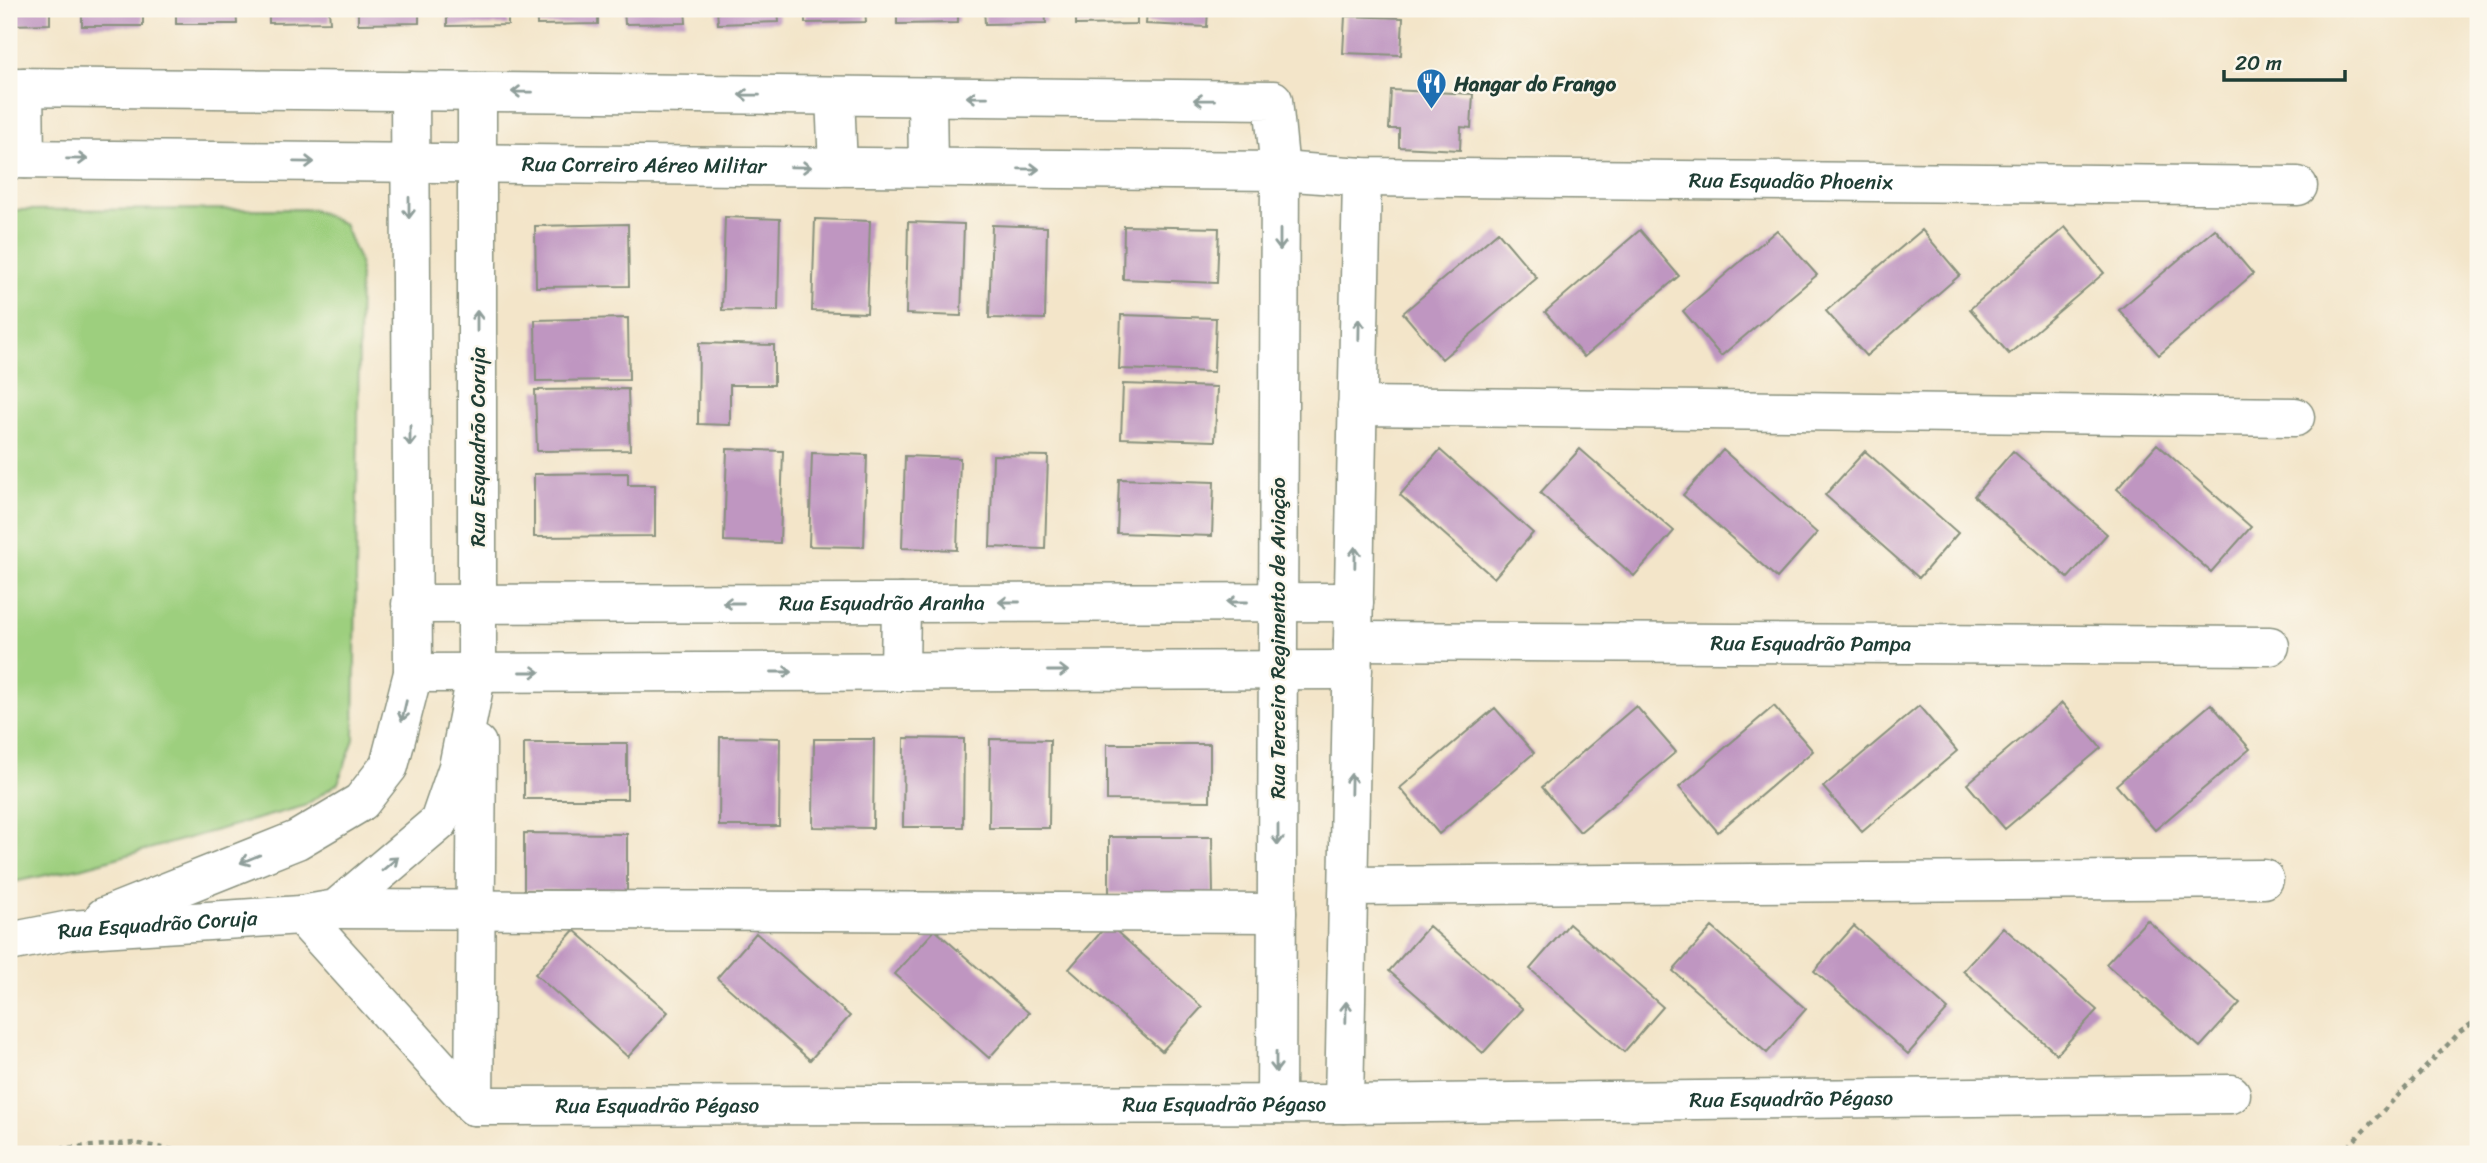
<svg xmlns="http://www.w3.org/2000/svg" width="2487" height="1163" viewBox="0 0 2487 1163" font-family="Sriracha,sans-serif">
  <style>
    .green { fill: #9dcf7e; stroke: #5e8659; stroke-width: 2 }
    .building { fill: #bf96c1 }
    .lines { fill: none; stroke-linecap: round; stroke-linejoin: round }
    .minor-casing { stroke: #89917e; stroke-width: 41 }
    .path { stroke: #89917e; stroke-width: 4.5; stroke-dasharray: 5 5; stroke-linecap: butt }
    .minor { stroke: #fff; stroke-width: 38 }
    .oneway { stroke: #8f9e9a }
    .labels { text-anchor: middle; stroke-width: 5; stroke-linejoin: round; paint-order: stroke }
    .poi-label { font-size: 21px; font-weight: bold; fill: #1f3d34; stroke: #fbf7ec; text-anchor: start }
    .street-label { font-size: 21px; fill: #1f3d34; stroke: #fbf7ec }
  </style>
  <rect width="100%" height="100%" fill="#fbf7ec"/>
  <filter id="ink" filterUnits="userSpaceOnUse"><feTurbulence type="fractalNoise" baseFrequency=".0143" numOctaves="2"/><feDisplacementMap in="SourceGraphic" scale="14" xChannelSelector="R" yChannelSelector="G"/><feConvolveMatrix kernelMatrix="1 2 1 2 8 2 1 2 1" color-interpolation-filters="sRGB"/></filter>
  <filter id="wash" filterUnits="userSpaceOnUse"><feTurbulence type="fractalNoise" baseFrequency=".00686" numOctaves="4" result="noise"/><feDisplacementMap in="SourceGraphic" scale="28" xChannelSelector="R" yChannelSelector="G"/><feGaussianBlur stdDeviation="1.57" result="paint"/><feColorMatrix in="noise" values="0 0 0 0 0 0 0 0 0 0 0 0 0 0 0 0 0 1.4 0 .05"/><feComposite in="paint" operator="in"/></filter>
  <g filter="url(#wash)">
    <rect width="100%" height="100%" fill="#f3e5c9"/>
    <path class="green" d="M312,209L344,224L360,263L354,739L338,783L304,806L84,867L9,883V210Z"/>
    <g id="blocks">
      <path class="building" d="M9,9H50V24L9,25Z
        M82,9H143V26H82Z
        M176,9H236L237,24H176Z
        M269,9H329L330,22L269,23Z
        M358,9H419V23L358,24Z
        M447,9H508V25L447,26Z
        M537,9H598V24L537,25Z
        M624,9H685L686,23L625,24Z
        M717,9H778L779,22L718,24Z
        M805,9H865L866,22L805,23Z
        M897,9H958V23L897,24Z
        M984,9H1045L1046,23L985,24Z
        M1076,9H1137V24L1076,25Z
        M1147,9H1208L1207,27L1146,24Z
        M1345,16L1403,18L1401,55L1343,53Z
        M1391,90L1473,94L1471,128L1461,127L1460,150L1399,147V129H1389Z
        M725,217L780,219L778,311L722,310Z
        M815,219L870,221L867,313L812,311Z
        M908,222L964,224L961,316L906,314Z
        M628,224L629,286L536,287L535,226Z
        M992,225L1047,227L1045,319L989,318Z
        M1124,226L1219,228L1217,283L1123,279Z
        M2065,227L2104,273L2009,354L1970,309Z
        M2215,229L2253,274L2159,355L2119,310Z
        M1640,230L1679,276L1584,357L1545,312Z
        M1777,230L1817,275L1721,356L1683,311Z
        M1922,230L1960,275L1866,356L1826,311Z
        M1498,232L1537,278L1442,359L1403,313Z
        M1121,315L1216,318L1214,372L1119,369Z
        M628,318L629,380L536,381L535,320Z
        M699,343L774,345V385H730V425L698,424Z
        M1123,384L1217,387L1215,441L1121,438Z
        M628,389L630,450L537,451L535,390Z
        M2157,444L2251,527L2211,572L2117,489Z
        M727,449L783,451L780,543L724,541Z
        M1580,449L1674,531L1634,576L1540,493Z
        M1440,450L1533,533L1494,578L1400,495Z
        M1723,450L1817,533L1777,578L1683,495Z
        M1865,451L1958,533L1919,578L1825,495Z
        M2013,451L2107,534L2068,578L1974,496Z
        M812,453L867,455L864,547L809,546Z
        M993,455L1048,456L1045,549L990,547Z
        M905,456L960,458L957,550L902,548Z
        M628,473V485H655V536L534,537V474Z
        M1119,479L1214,482L1212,536L1117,533Z
        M2062,703L2101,748L2005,829L1967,784Z
        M2211,704L2250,749L2155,830L2116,785Z
        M1636,706L1676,752L1580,832L1542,787Z
        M1774,706L1813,751L1718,832L1679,787Z
        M1919,706L1957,751L1862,832L1823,787Z
        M1495,708L1534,753L1439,834L1400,788Z
        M720,737L780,738L779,826H719Z
        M904,738L964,739L963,827H903Z
        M814,739H874L873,828L813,827Z
        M990,739L1050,740L1049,828H989Z
        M524,743H627V799H524Z
        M1107,744H1210V801L1107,800Z
        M524,833L627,834V891L524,890Z
        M1109,837H1212L1213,894L1109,893Z
        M2147,920L2240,1003L2200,1047L2106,964Z
        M1108,924L1202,1007L1162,1051L1069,969Z
        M1569,924L1663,1007L1624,1052L1530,969Z
        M1429,926L1523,1009L1483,1053L1389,971Z
        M1854,926L1948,1009L1908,1054L1814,971Z
        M1712,927L1806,1009L1767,1053L1673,971Z
        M2003,927L2097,1010L2057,1054L1963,971Z
        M574,930L668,1012L628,1057L535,974Z
        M935,930L1029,1013L989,1058L895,974Z
        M756,933L850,1016L810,1060L717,978Z"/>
    </g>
  </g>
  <g filter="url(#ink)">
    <use href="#blocks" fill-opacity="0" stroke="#89917e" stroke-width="2"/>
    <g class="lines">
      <defs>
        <g id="minor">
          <path d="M9,87L1273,100L1280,171L1276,1104"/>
          <path d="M24,87L25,159"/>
          <path d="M835,96L838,167"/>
          <path d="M927,97L928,167"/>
          <path id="s1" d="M9,159L1280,171L1362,177L2298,186"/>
          <path d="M1357,406L2295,417"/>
          <path id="s2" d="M411,604L1354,602"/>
          <path id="s3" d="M1353,641L2270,646"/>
          <path d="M900,672L901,603"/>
          <path d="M413,673L1353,670"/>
          <path d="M1349,886L2264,879"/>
          <path d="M336,909L1277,913"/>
          <path id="s4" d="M301,915L474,1106L1344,1104L2231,1094"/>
          <path d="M104,917L297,840L361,802L389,766L413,673L410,91"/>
          <path id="s5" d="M9,942L70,930L301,915L336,909L439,822L458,767L477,672V92"/>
          <path d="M1344,1104L1362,177"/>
          <path d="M474,1106L477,744"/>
        </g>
      </defs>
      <use href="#minor" class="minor-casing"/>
      <path class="path" d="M9,1152L134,1143L198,1154
        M2341,1154L2460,1032L2478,1019"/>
      <use href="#minor" class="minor"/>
    </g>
    <defs><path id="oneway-shaft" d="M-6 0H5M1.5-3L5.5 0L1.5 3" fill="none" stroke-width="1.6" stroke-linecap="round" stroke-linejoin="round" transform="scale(1.75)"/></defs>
    <g class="oneway">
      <use href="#oneway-shaft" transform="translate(522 92) rotate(-179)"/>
      <use href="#oneway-shaft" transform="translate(749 95) rotate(-179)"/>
      <use href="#oneway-shaft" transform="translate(977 97) rotate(-179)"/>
      <use href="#oneway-shaft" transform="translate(1204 100) rotate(-179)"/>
      <use href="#oneway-shaft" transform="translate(77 159) rotate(1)"/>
      <use href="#oneway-shaft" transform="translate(304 162) rotate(1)"/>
      <use href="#oneway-shaft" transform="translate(801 167) rotate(1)"/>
      <use href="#oneway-shaft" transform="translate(1029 169) rotate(1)"/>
      <use href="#oneway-shaft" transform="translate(409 208) rotate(90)"/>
      <use href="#oneway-shaft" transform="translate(1280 240) rotate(90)"/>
      <use href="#oneway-shaft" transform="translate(477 321) rotate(-90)"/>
      <use href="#oneway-shaft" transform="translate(1359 329) rotate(-89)"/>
      <use href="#oneway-shaft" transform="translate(410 436) rotate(90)"/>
      <use href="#oneway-shaft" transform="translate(1355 557) rotate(-89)"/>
      <use href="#oneway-shaft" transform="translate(1009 602) rotate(180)"/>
      <use href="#oneway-shaft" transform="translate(1237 602) rotate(180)"/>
      <use href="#oneway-shaft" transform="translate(733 603) rotate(180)"/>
      <use href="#oneway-shaft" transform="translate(1058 671)"/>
      <use href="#oneway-shaft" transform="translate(530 672)"/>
      <use href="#oneway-shaft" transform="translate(782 672)"/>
      <use href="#oneway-shaft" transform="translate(404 711) rotate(103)"/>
      <use href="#oneway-shaft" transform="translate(1351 784) rotate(-89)"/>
      <use href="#oneway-shaft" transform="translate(1278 835) rotate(90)"/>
      <use href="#oneway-shaft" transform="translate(250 859) rotate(158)"/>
      <use href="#oneway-shaft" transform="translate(390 864) rotate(-40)"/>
      <use href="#oneway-shaft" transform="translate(1346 1012) rotate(-89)"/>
      <use href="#oneway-shaft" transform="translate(1276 1062) rotate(90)"/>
    </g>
  </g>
  <defs>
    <symbol id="restaurant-pin" viewBox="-11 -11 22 30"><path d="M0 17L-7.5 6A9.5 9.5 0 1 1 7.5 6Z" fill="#1f6fb2" stroke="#fbf7ec"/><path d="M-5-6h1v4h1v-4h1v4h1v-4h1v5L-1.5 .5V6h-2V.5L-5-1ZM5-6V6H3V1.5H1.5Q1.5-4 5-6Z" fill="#fff"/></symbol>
  </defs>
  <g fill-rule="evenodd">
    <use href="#restaurant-pin" x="1414" y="66" width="35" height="47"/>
  </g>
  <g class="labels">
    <g class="poi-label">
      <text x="1454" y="91">Hangar do Frango</text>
    </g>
    <g class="street-label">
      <text dy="7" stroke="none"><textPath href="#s1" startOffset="635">Rua Correiro Aéreo Militar</textPath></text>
      <text dy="7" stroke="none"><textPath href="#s1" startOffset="1782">Rua Esquadão Phoenix</textPath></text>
      <text transform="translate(478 447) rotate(-90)" y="7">Rua Esquadrão Coruja</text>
      <text dy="7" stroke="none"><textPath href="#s2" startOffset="471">Rua Esquadrão Aranha</textPath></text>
      <text transform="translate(1278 638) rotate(-90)" y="7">Rua Terceiro Regimento de Aviação</text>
      <text dy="7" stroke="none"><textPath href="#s3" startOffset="458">Rua Esquadrão Pampa</textPath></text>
      <text dy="7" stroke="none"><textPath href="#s5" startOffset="150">Rua Esquadrão Coruja</textPath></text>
      <text dy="7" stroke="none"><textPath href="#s4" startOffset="1575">Rua Esquadrão Pégaso</textPath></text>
      <text dy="7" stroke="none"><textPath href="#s4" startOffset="1008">Rua Esquadrão Pégaso</textPath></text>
      <text dy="7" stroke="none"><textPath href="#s4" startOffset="441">Rua Esquadrão Pégaso</textPath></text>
    </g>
  </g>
  <rect width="2487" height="1163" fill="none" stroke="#fbf7ec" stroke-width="35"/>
  <path d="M2224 70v10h121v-10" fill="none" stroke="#1f3d34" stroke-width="3.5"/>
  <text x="2235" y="70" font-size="21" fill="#1f3d34" stroke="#fbf7ec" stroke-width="5" paint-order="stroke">20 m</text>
</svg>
